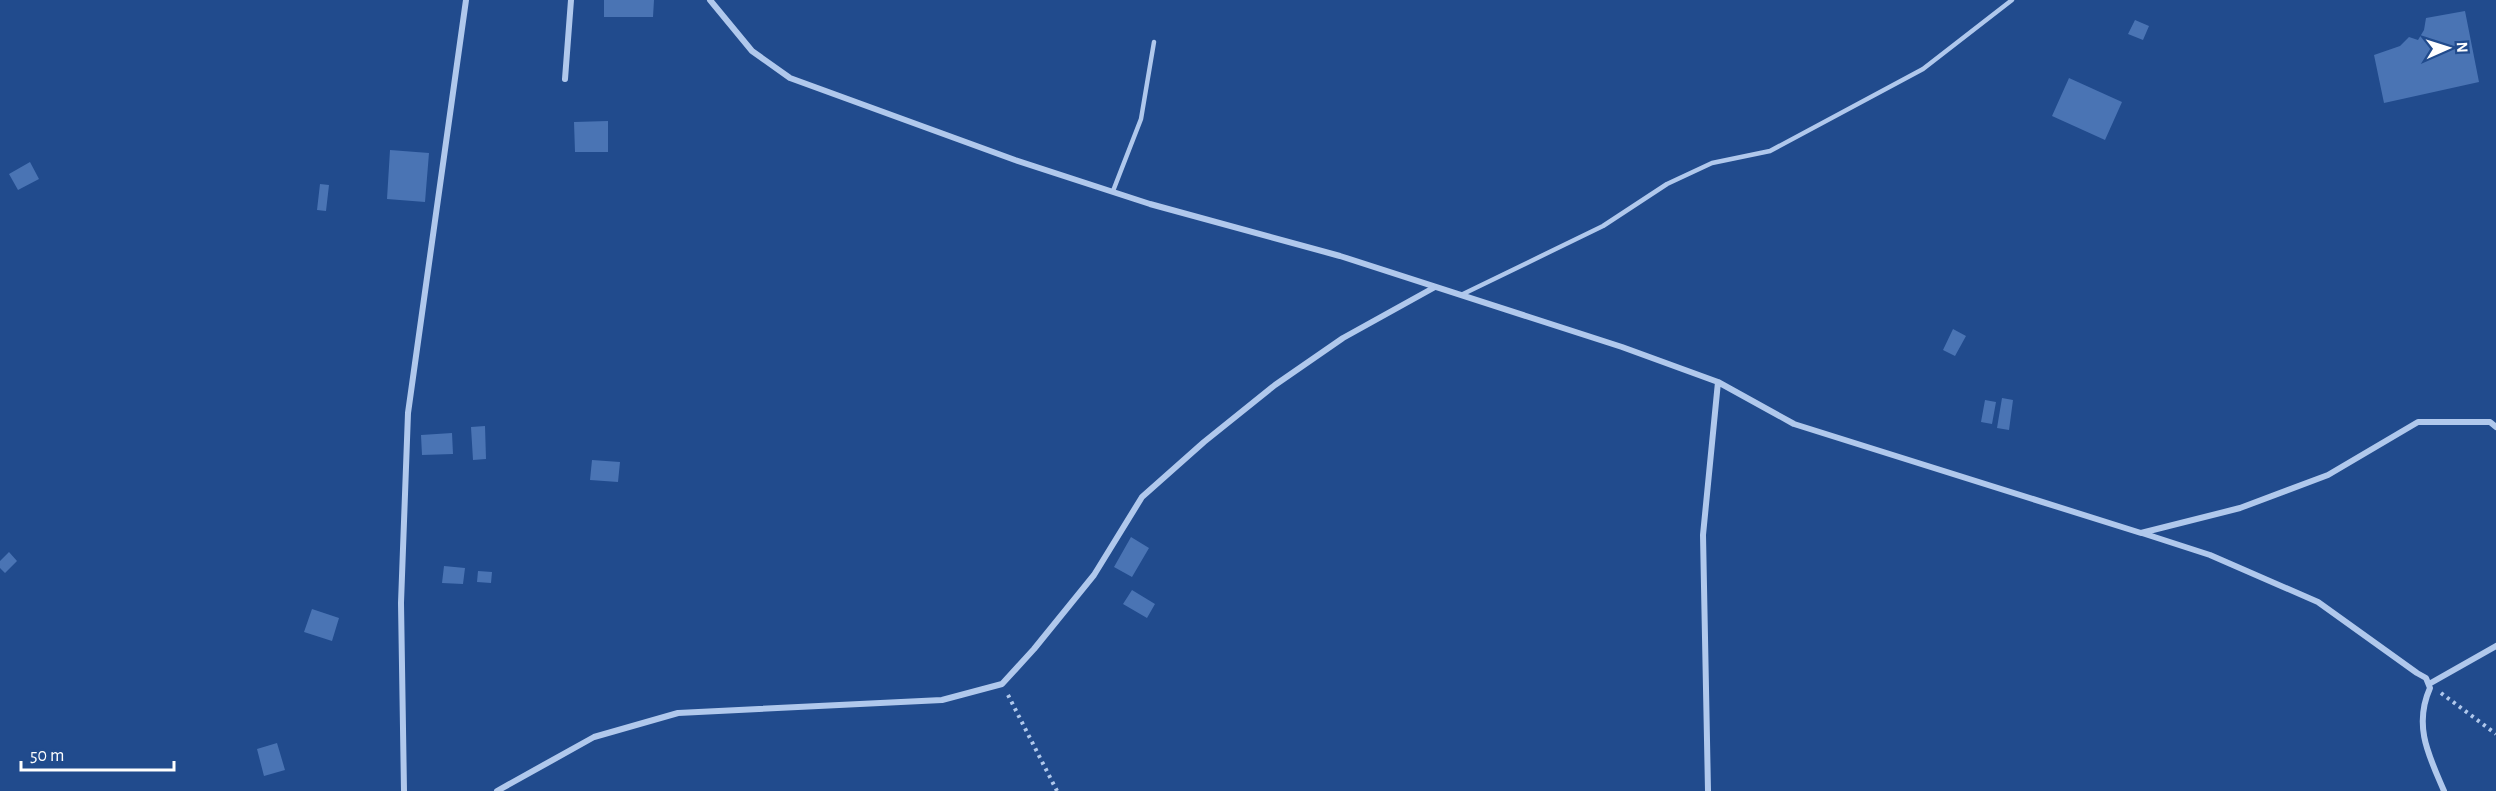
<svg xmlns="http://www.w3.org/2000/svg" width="2496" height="791" viewBox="0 0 2496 791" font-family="'Alegreya Sans',sans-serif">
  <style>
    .building { fill: #4a74b4 }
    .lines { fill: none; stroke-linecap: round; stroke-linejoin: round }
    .path { stroke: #b0c8ec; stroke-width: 4; stroke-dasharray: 3 4.5; stroke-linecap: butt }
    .lane { stroke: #b0c8ec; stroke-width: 4.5 }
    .street { stroke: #b0c8ec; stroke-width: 6 }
  </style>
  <rect width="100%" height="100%" fill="#214b8d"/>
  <path class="building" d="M604,0H654L653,17H604Z
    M2465,11L2479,82L2384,103L2374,55L2400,46L2409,37L2418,40L2424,30L2426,18Z
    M2135,20L2149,26L2143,40L2128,34Z
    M2069,78L2122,102L2105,140L2052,116Z
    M608,121V152H575L574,122Z
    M390,150L429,153L425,202L387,199Z
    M30,162L39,179L18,190L9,174Z
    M320,184L329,185L326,211L317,210Z
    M1953,329L1966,336L1955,356L1943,350Z
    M2002,398L2013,400L2009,430L1997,428Z
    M1985,400L1996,402L1992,424L1981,422Z
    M485,426L486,459L473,460L471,427Z
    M452,433L453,454L422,455L421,435Z
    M592,460L620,462L618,482L590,480Z
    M1131,537L1149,548L1132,577L1114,567Z
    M9,552L17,561L5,573L0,568V561Z
    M444,566L465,568L463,584L442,583Z
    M478,571L492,572L491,583L477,582Z
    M1132,590L1155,604L1147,618L1123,604Z
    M312,609L339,618L332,641L304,632Z
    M277,743L285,770L264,776L257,749Z"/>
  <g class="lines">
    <path class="path" d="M2441,693L2496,734
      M1008,695L1057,791"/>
    <path class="lane" d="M1113,191L1141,119L1154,42
      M1461,295L1603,226L1667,184L1712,163L1770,151L1923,69L2012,0"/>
    <path class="street" d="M710,0L752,51L790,78L1015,160L1150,204L1340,256L1622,347L1718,382L1794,424L2141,533L2240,508L2328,475L2418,422H2490L2496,427
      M565,79L571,0
      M2142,533L2210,555L2318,602L2417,673L2426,678L2430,688C2413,726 2429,756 2444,791
      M2429,684L2496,646
      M404,791L401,603L408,413L466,0
      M497,791L594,737L678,713L942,700L1002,684L1034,649L1094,575L1142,497L1204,442L1275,385L1343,338L1435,287
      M1708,791L1703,535L1718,382"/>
  </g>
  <g transform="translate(2448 48) rotate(87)" stroke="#214b8d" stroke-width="4.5" paint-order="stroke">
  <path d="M0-4.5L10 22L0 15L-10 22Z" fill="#ffffff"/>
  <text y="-9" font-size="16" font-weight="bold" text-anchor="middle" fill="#ffffff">N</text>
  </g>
  <path d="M21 761v9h153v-9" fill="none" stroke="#ffffff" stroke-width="3"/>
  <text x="30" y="761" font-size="18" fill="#ffffff" stroke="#214b8d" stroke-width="4.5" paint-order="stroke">50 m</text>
</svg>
